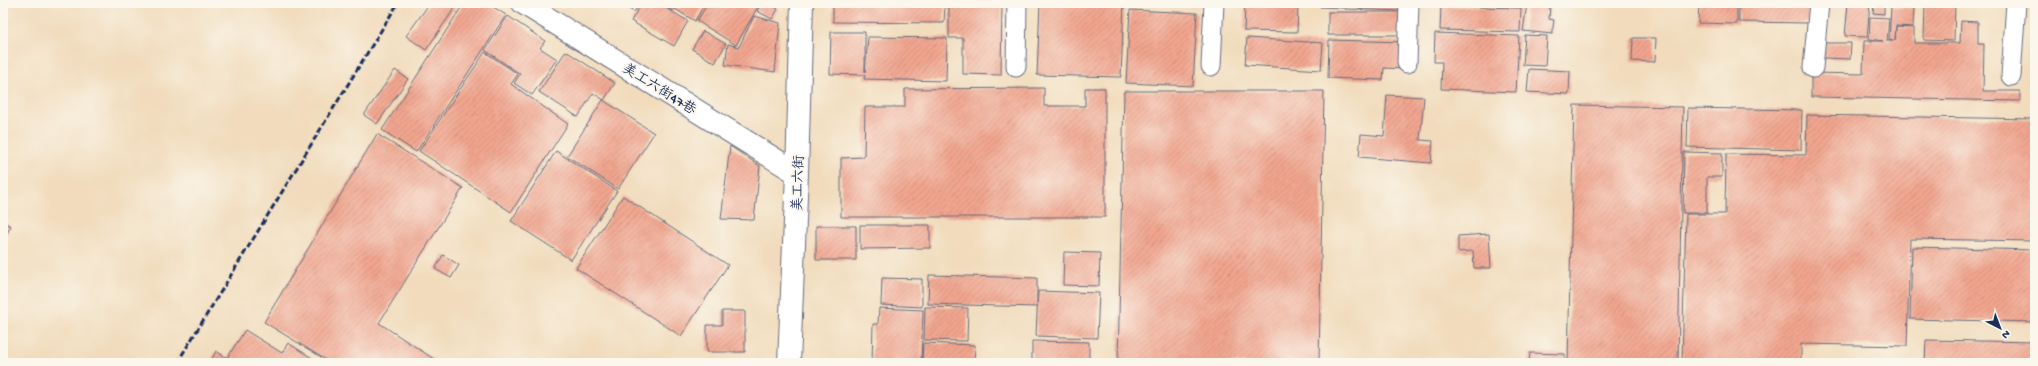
<svg xmlns="http://www.w3.org/2000/svg" width="2038" height="366" viewBox="0 0 2038 366" font-family="'Gochi Hand','LXGW WenKai TC',sans-serif">
  <style>
    .building { fill: url(#building-hatch) }
    .lines { fill: none; stroke-linecap: round; stroke-linejoin: round }
    .service-casing { stroke: #666b7f; stroke-width: 21 }
    .minor-casing { stroke: #666b7f; stroke-width: 24 }
    .service { stroke: #fff; stroke-width: 19 }
    .minor { stroke: #fff; stroke-width: 22 }
    .rail { stroke: #1b2f5e; stroke-width: 3; stroke-dasharray: 6 3; stroke-linecap: butt }
    .labels { text-anchor: middle; stroke-width: 4; stroke-linejoin: round; paint-order: stroke }
    .street-label { font-size: 14px; fill: #1b2f5e; stroke: #fbf7ec }
  </style>
  <defs>
    <pattern id="building-hatch" width="6" height="6" patternUnits="userSpaceOnUse"><rect width="6" height="6" fill="#f2a68f"/><path d="M-1 1l2-2M0 6l6-6M5 7l2-2" fill="none" stroke="#c38878"/></pattern>
  </defs>
  <rect width="100%" height="100%" fill="#fbf7ec"/>
  <filter id="ink" filterUnits="userSpaceOnUse"><feTurbulence type="fractalNoise" baseFrequency=".025" numOctaves="2"/><feDisplacementMap in="SourceGraphic" scale="8" xChannelSelector="R" yChannelSelector="G"/><feConvolveMatrix kernelMatrix="1 2 1 2 8 2 1 2 1" color-interpolation-filters="sRGB"/></filter>
  <filter id="wash" filterUnits="userSpaceOnUse"><feTurbulence type="fractalNoise" baseFrequency=".012" numOctaves="4" result="noise"/><feDisplacementMap in="SourceGraphic" scale="16" xChannelSelector="R" yChannelSelector="G"/><feGaussianBlur stdDeviation="0.9" result="paint"/><feColorMatrix in="noise" values="0 0 0 0 0 0 0 0 0 0 0 0 0 0 0 0 0 1.4 0 .05"/><feComposite in="paint" operator="in"/></filter>
  <g filter="url(#wash)">
    <rect width="100%" height="100%" fill="#f1dbbc"/>
    <g id="blocks">
      <path class="building" d="M430,3H458L426,50L406,36Z
        M464,3H487L506,15L416,152L382,130Z
        M619,3H640L634,12Z
        M642,3H657L688,21L674,46L631,21Z
        M659,3H705L695,21L675,9L673,11Z
        M708,3H760L736,45L697,21Z
        M762,3H767L778,9L772,19L757,11Z
        M833,3H945L944,23L833,22Z
        M949,3H1002L1001,75L963,74V38H949Z
        M1040,3H1124L1121,77L1037,75Z
        M1321,3H1344V8L1320,7Z
        M1345,3H1404V11L1345,9Z
        M1476,3H1523V5Z
        M1699,3H1737V24L1698,23Z
        M1739,3H1809V23L1739,22Z
        M1848,3H1870L1867,37L1845,36Z
        M1874,3H1884V14L1873,13Z
        M1892,3H1913V6L1892,5Z
        M1925,3H1955L1954,41L1924,40Z
        M1527,4L1550,7L1549,19L1554,20L1552,34L1523,31Z
        M1245,6L1298,7L1297,32L1244,31Z
        M1441,6L1521,8L1520,32L1440,30Z
        M1891,7L1914,8L1913,27L1896,26L1895,41L1896,27L1914,28V43H1960L1961,21L1978,22V44H1984L1983,91H2020V101L1811,97V73L1863,74L1864,41H1883L1869,39L1870,17L1889,18L1887,41H1893L1889,40Z
        M1130,10L1197,13L1193,86L1126,83Z
        M1328,12H1405L1406,35H1328Z
        M508,16L545,41L540,48L557,59L532,95L514,83L520,74L485,50Z
        M754,16L780,23L775,72L725,65L728,44L739,47Z
        M703,31L726,44L715,63L692,49Z
        M831,32H865V72L868,37L947,38L946,81L864,79L865,75L830,74Z
        M1435,33L1519,36L1516,92L1441,89L1442,62H1434Z
        M1525,35L1547,36L1545,66L1523,65Z
        M1247,38L1323,43L1321,70L1245,65Z
        M1633,38H1656L1655,62L1632,61Z
        M1329,40L1406,42L1405,69L1384,68L1383,80L1328,78Z
        M1823,43H1851L1850,59L1823,58Z
        M566,51L615,83L604,100L593,93L578,117L539,92Z
        M485,52L518,74L511,84L568,124L511,212L419,151Z
        M1529,69L1570,71L1569,94L1527,92Z
        M395,70L408,79L377,124L364,115Z
        M1044,88V106H1085V88H1105V217H841V158L864,157L865,107H905V89Z
        M1124,91H1324L1319,363H1118Z
        M1387,95L1424,97L1420,140L1433,141L1431,163L1359,157L1361,134L1384,136Z
        M603,100L654,133L618,189L567,156Z
        M1574,105L1683,107L1678,363H1568Z
        M1688,108L1802,110L1801,150L1687,147Z
        M1807,115L2035,119V241L1910,239L1907,346L1801,344V363H1682L1686,214H1725L1726,154L1806,155Z
        M377,134L463,188L379,323L440,363H331L264,322Z
        M730,146L760,166L754,220L721,219Z
        M556,151L617,191L571,260L511,221Z
        M1684,152L1722,153V177H1707V213H1683Z
        M623,196L728,265L681,336L576,268Z
        M3,222L11,226L3,240Z
        M860,225H930V248L860,249Z
        M816,226H856V260H816Z
        M1489,234L1491,268H1474L1473,251L1458,252V236Z
        M1912,247L2035,250V322L1910,319Z
        M1064,252L1100,253L1099,286L1063,285Z
        M443,255L459,265L451,278L435,269Z
        M929,275L1037,278V307L928,304Z
        M882,278L922,279V307L881,305Z
        M1038,291L1099,293L1097,338L1036,336Z
        M925,307L968,308L967,341L924,340Z
        M879,308L923,310L921,363H872L873,324H878Z
        M722,311H745V352H707V325H722Z
        M245,330L282,353L288,343L320,363H210L216,351L227,358Z
        M1926,340L2035,342V363H1925Z
        M1032,341L1089,342V363H1032Z
        M923,343L975,345L974,363H922Z
        M1530,353L1565,354V363H1529Z"/>
    </g>
  </g>
  <g filter="url(#ink)">
    <use href="#blocks" fill-opacity="0" stroke="#666b7f" stroke-width="1"/>
    <g class="lines">
      <defs>
        <path id="service" d="M1407,63L1409,3
          M1211,66L1214,3
          M1016,67L1017,3
          M1813,68L1819,3
          M2011,76L2016,3"/>
        <path id="minor" d="M523,3L797,173
          M789,363L797,173L802,3"/>
      </defs>
      <use href="#service" class="service-casing"/>
      <use href="#minor" class="minor-casing"/>
      <use href="#service" class="service"/>
      <use href="#minor" class="minor"/>
      <path class="rail" d="M177,363L398,3"/>
    </g>
  </g>
  <g class="labels">
    <g class="street-label">
      <text transform="translate(660 88) rotate(32)" y="5">美工六街47巷</text>
      <text transform="translate(797 183) rotate(-88)" y="5">美工六街</text>
    </g>
  </g>
  <rect width="2038" height="366" fill="none" stroke="#fbf7ec" stroke-width="16"/>
  <g transform="translate(2000 328) rotate(138)" stroke="#fbf7ec" stroke-width="3" paint-order="stroke">
  <path d="M0-3L7 15L0 10L-7 15Z" fill="#1b2f5e"/>
  <text y="-6" font-size="11" font-weight="bold" text-anchor="middle" fill="#1b2f5e">N</text>
  </g>
</svg>
